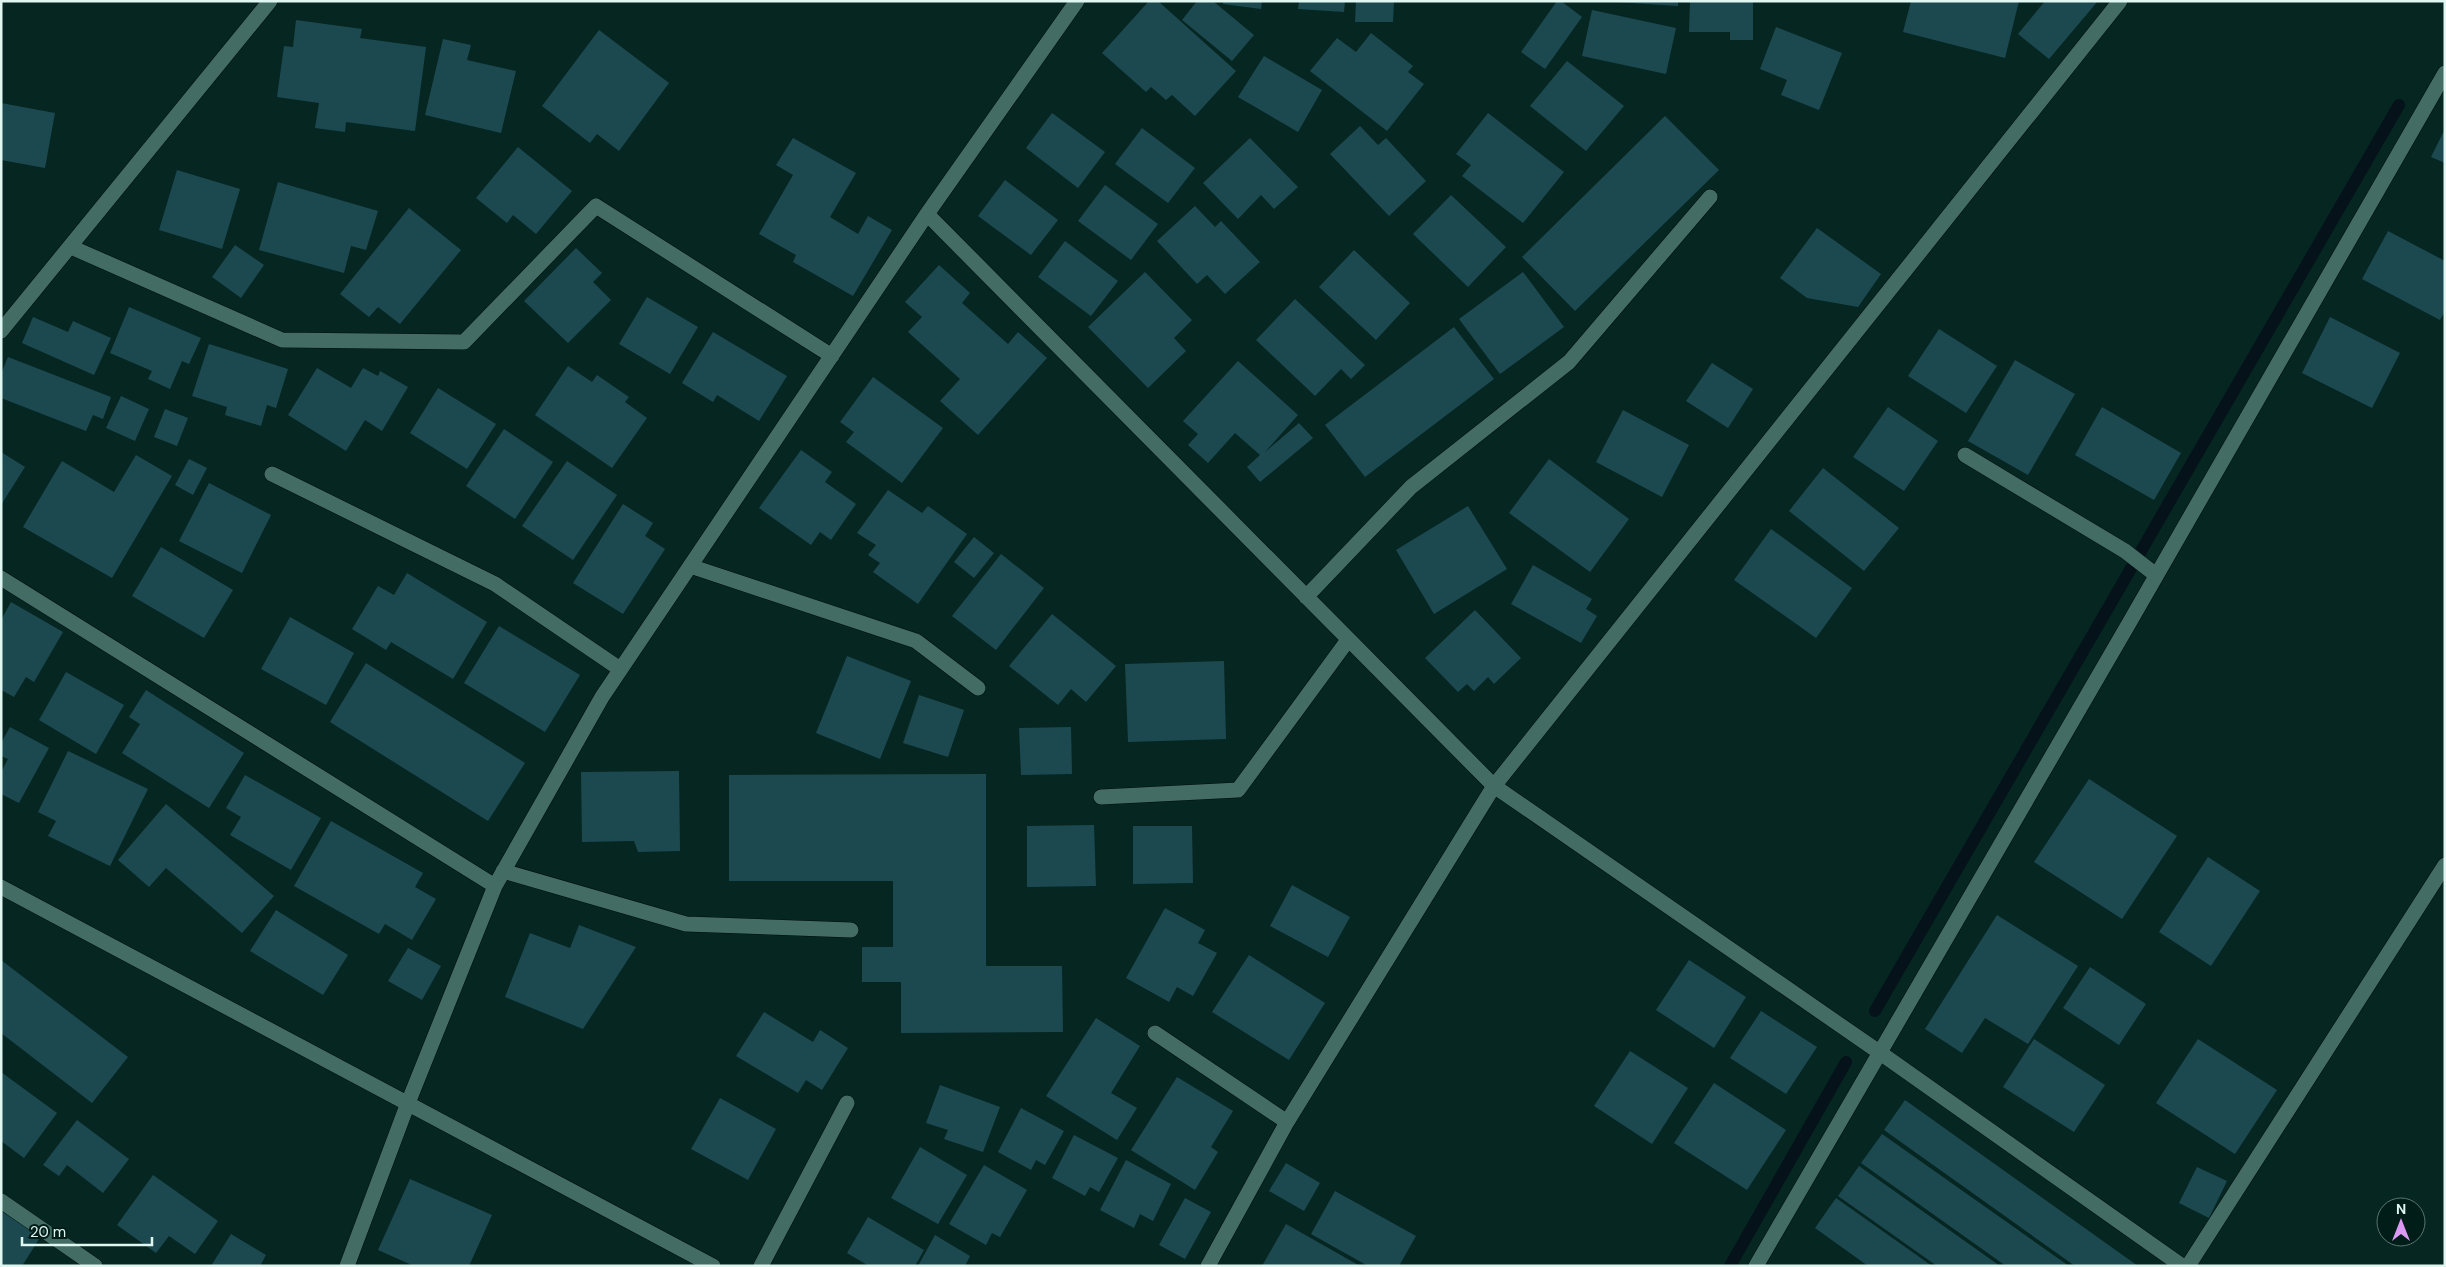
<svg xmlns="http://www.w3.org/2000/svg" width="2446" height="1267" viewBox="0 0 2446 1267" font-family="'DM Sans',sans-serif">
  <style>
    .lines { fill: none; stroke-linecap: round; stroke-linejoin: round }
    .stream { stroke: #05121a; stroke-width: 12 }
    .building { fill: #1c4950 }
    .minor-casing { stroke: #000e0b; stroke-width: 16 }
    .minor { stroke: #426c64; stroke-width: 15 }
  </style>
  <rect width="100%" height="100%" fill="#062622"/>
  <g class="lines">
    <path class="stream" d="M1875,1011L2399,105
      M1730,1266L1846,1062"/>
  </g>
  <path class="building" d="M1149,1H1158L1236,71L1195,116L1172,95L1166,100L1151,87L1146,92L1102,53Z
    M1197,1H1213L1254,35L1232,61L1182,20Z
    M1223,1H1262L1261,9L1223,4Z
    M1299,1H1345L1344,12L1298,9Z
    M1356,1H1394L1393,22H1355Z
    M1557,1H1561L1582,17L1545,69L1521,52Z
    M1600,1H1678V6Z
    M1690,1H1753V40H1730V32H1689Z
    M1911,1H2019L2005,58L1903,32Z
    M2045,1H2098L2049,59L2018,34Z
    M1592,10L1676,28L1666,74L1582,56Z
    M296,20L362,29L360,38L426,47L415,131L346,122L345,132L315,128L319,103L277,97L284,46L293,47Z
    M1776,27L1842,53L1819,110L1781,95L1787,80L1760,69Z
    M599,30L669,83L619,151L597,134L590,143L542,106Z
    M1371,33L1413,66L1408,72L1424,84L1387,131L1310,71L1337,38L1356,52Z
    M443,39L471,45L467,60L516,71L501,133L425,115Z
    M1264,56L1322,90L1298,132L1238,97Z
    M1567,61L1624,106L1586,151L1530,106Z
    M1,103L55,113L45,168L1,160Z
    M1052,113L1105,152L1078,188L1026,148Z
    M1488,113L1564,172L1523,223L1462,176L1471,165L1456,154Z
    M1665,116L1719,170L1575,311L1522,257Z
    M1360,126L1378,145L1386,138L1426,181L1389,216L1330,154Z
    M1142,128L1195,168L1168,203L1115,164Z
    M2445,129V163L2431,157Z
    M793,138L856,173L830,217L858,234L868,216L892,230L853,296L793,262L796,255L759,234L793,175L776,165Z
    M1250,138L1298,187L1274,209L1261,195L1238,219L1203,183Z
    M518,147L572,191L536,234L513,215L507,223L476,198Z
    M177,170L240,189L222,249L159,230Z
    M1005,180L1058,220L1031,255L978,216Z
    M278,182L378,211L366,250L351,246L344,273L259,250Z
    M1105,185L1158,224L1131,260L1078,221Z
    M1451,195L1506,247L1468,287L1413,234Z
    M1195,206L1215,227L1221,221L1260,262L1225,294L1207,275L1197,284L1157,241Z
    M409,208L461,250L400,324L378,307L369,317L340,294Z
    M1817,228L1881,274L1858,307L1807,298L1780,278Z
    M2388,231L2445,261V311L2440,320L2362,279Z
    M1065,241L1118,281L1091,316L1038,277Z
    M235,245L264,265L241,298L212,277Z
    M576,248L602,273L593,282L611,300L568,343L524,301Z
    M1354,250L1410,303L1376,340L1319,287Z
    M939,265L970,293L962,303L1008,344L1018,332L1047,358L978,435L940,401L960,379L908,332L922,317L905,302Z
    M1145,272L1192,320L1174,338L1186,351L1148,388L1088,327Z
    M1523,272L1564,327L1500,374L1459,319Z
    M647,297L698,327L670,374L619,344Z
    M1295,299L1365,365L1351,379L1341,369L1315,396L1256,340Z
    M129,307L201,338L189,364L182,361L170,389L148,379L152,371L110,353Z
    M33,317L68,332L73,321L111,338L94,375L22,343Z
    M2330,317L2400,353L2372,408L2302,373Z
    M1454,327L1494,379L1365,477L1325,425Z
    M1939,329L1997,366L1966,413L1908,376Z
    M713,332L787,376L759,421L717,395L713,402L682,383Z
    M209,344L288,369L276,408L267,405L261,426L225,415L227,407L192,396Z
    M8,357L111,397L103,419L93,415L86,431L1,398V374Z
    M2015,360L2075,394L2028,475L1968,441Z
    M1238,361L1298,415L1265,452L1299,423L1313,438L1260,482L1247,467L1260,455L1235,433L1208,463L1188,445L1198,434L1183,421Z
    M1712,363L1753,389L1728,428L1686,401Z
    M568,366L592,382L597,375L629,397L625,402L647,418L612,468L535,415Z
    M317,368L351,388L363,368L378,376L380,371L408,387L382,431L365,420L346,451L288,415Z
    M873,377L943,428L902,483L846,442L854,432L840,422Z
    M438,388L496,424L467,469L410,433Z
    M121,396L149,409L135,441L106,428Z
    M1888,407L1938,441L1904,491L1853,457Z
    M2102,407L2181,453L2154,500L2075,455Z
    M165,409L188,418L177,446L154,437Z
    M1623,410L1689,445L1662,497L1596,462Z
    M504,429L553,462L515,519L466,486Z
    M801,450L832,472L825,482L856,504L831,540L820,532L811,545L759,508Z
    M1,452L25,467L1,505Z
    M136,455L172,476L112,578L23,527L62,461L114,492Z
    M189,459L207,468L193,495L175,485Z
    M1549,459L1629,519L1590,572L1509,513Z
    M567,461L617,495L573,560L522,526Z
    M1823,468L1899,528L1864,571L1789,511Z
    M209,483L271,515L242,573L179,541Z
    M888,490L922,513L928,506L967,534L918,604L873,572L880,563L868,555L876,545L857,533Z
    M623,504L653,523L645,536L665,549L623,614L573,583Z
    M1468,506L1507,569L1434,614L1396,550Z
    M1771,529L1852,588L1816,638L1734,580Z
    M974,537L994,553L974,578L954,562Z
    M161,547L233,590L204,638L132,596Z
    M1001,554L1044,588L996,650L952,616Z
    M1533,565L1592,599L1586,609L1597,616L1581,643L1511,604Z
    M407,573L487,622L453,679L391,642L386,650L352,629L378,586L394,595Z
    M11,602L63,632L34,682L26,677L14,697L1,690V620Z
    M1475,610L1521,658L1494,684L1488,677L1474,691L1467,684L1458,692L1425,658Z
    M1052,614L1116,666L1086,702L1071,689L1058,705L1009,666Z
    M290,617L354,653L326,705L261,669Z
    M499,626L580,675L545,732L464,683Z
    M847,656L911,681L880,759L816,733Z
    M1224,661L1226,739L1128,742L1125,664Z
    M366,663L525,763L488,821L330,722Z
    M66,672L124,705L96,754L39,720Z
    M146,690L244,753L209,808L122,753L140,724L129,717Z
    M919,695L964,710L948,757L903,743Z
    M10,727L49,748L19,803L1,794V772L8,759L1,756V743Z
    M1071,727L1072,774L1021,775L1019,728Z
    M68,751L148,789L110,866L48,836L56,821L38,812Z
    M679,771L680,851L638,852L634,841L582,842L581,772Z
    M986,774V966H1062L1063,1032L901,1033V982H862V947H893V881H729V775Z
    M245,775L321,818L291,870L230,835L241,817L226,808Z
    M2089,779L2177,836L2122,919L2034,862Z
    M166,804L274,896L242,933L166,868L149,887L118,860Z
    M331,821L423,873L415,887L436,899L412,940L385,924L379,934L294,886Z
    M1094,825L1096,886L1027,887V826Z
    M1133,826H1192L1193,883L1133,884Z
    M2208,857L2260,891L2211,966L2159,932Z
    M1292,885L1350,917L1328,957L1270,926Z
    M1165,908L1205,930L1198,943L1217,953L1193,996L1177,987L1169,1002L1126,978Z
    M276,910L348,955L323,995L250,951Z
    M1997,915L2078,966L2028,1044L1985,1018L1962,1053L1925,1029Z
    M579,925L636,947L583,1029L505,997L530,933L570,948Z
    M408,948L441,966L422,1000L388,981Z
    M1249,955L1325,1003L1289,1060L1212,1012Z
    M1,960L128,1057L92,1103L1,1033Z
    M1689,960L1746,997L1714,1048L1656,1010Z
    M2090,967L2146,1004L2119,1045L2063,1008Z
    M1761,1011L1817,1047L1786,1094L1730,1058Z
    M764,1012L813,1042L820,1030L848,1048L822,1090L806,1080L798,1093L736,1056Z
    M1096,1018L1140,1046L1111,1093L1137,1108L1117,1140L1046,1096Z
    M2034,1039L2105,1085L2074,1132L2003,1087Z
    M2198,1039L2277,1090L2235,1154L2156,1103Z
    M1630,1051L1688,1088L1652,1144L1594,1106Z
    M1,1072L57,1113L24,1158L1,1141Z
    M1177,1077L1233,1111L1211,1147L1218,1152L1195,1190L1131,1150Z
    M1714,1083L1786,1130L1747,1190L1674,1143Z
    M940,1085L1000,1107L983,1152L944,1139L948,1130L926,1123Z
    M720,1098L776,1129L748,1180L691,1149Z
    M1905,1100L2138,1266H2075L1884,1130Z
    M1021,1108L1064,1131L1045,1165L1036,1160L1031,1170L998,1152Z
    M77,1120L129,1159L103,1193L67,1165L59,1176L43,1165Z
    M1882,1134L2069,1266H2006L1861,1163Z
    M1074,1135L1118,1158L1099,1192L1090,1187L1085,1196L1052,1178Z
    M920,1147L967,1175L938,1224L891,1198Z
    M1126,1160L1171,1184L1153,1221L1140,1214L1134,1228L1100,1210Z
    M1286,1163L1320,1183L1304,1211L1269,1191Z
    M984,1165L1027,1190L1000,1237L992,1233L986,1245L949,1224Z
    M1859,1166L2000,1266H1937L1838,1196Z
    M2197,1167L2227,1181L2209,1218L2179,1203Z
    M153,1175L218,1221L195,1254L169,1236L156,1253L117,1225Z
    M410,1179L492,1215L469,1266H414L378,1250Z
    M1335,1191L1416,1236L1399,1266H1368L1311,1234Z
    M1185,1198L1211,1212L1185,1259L1159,1245Z
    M1836,1198L1932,1266H1868L1815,1228Z
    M1,1211L41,1236L22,1266H1Z
    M868,1217L924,1250L915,1266H869L847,1253Z
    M1286,1224L1360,1266H1262Z
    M231,1234L266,1255L260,1266H211Z
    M935,1235L970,1256L965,1266H918Z"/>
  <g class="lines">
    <defs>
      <path id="minor" d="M927,214L1494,786L1879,1052L2182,1266
        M71,247L282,340L464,342L596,206L832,356
        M1,331L270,1
        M1965,455L2125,551L2156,575
        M272,474L495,584L620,669
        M690,566L916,641L978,688
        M1,578L495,886
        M1306,597L1411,487L1569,362L1710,197
        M1101,797L1238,790L1348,640
        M503,871L686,924L851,930
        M1,887L713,1266
        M1155,1033L1287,1122
        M1,1201L95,1266
        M347,1266L408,1103L495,886L602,697L927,214L1077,1
        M761,1266L847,1103
        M1208,1266L1287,1122L1494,786L2120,1
        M1756,1266L2128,625L2445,73
        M2188,1266L2445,865"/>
    </defs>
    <use href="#minor" class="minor-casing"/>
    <use href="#minor" class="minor"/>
  </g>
  <rect width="2446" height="1267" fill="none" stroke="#e0f6f1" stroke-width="5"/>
  <g transform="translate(2401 1222)"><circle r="24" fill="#001d18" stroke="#5a746f"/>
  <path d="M0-4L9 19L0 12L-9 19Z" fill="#dc99f4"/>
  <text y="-8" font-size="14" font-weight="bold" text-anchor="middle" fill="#e0f6f1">N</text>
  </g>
  <path d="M22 1237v8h130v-8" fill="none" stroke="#e0f6f1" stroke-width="2.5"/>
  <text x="30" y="1237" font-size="15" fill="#e0f6f1" stroke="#001d18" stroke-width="4" paint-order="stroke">20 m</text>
</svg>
